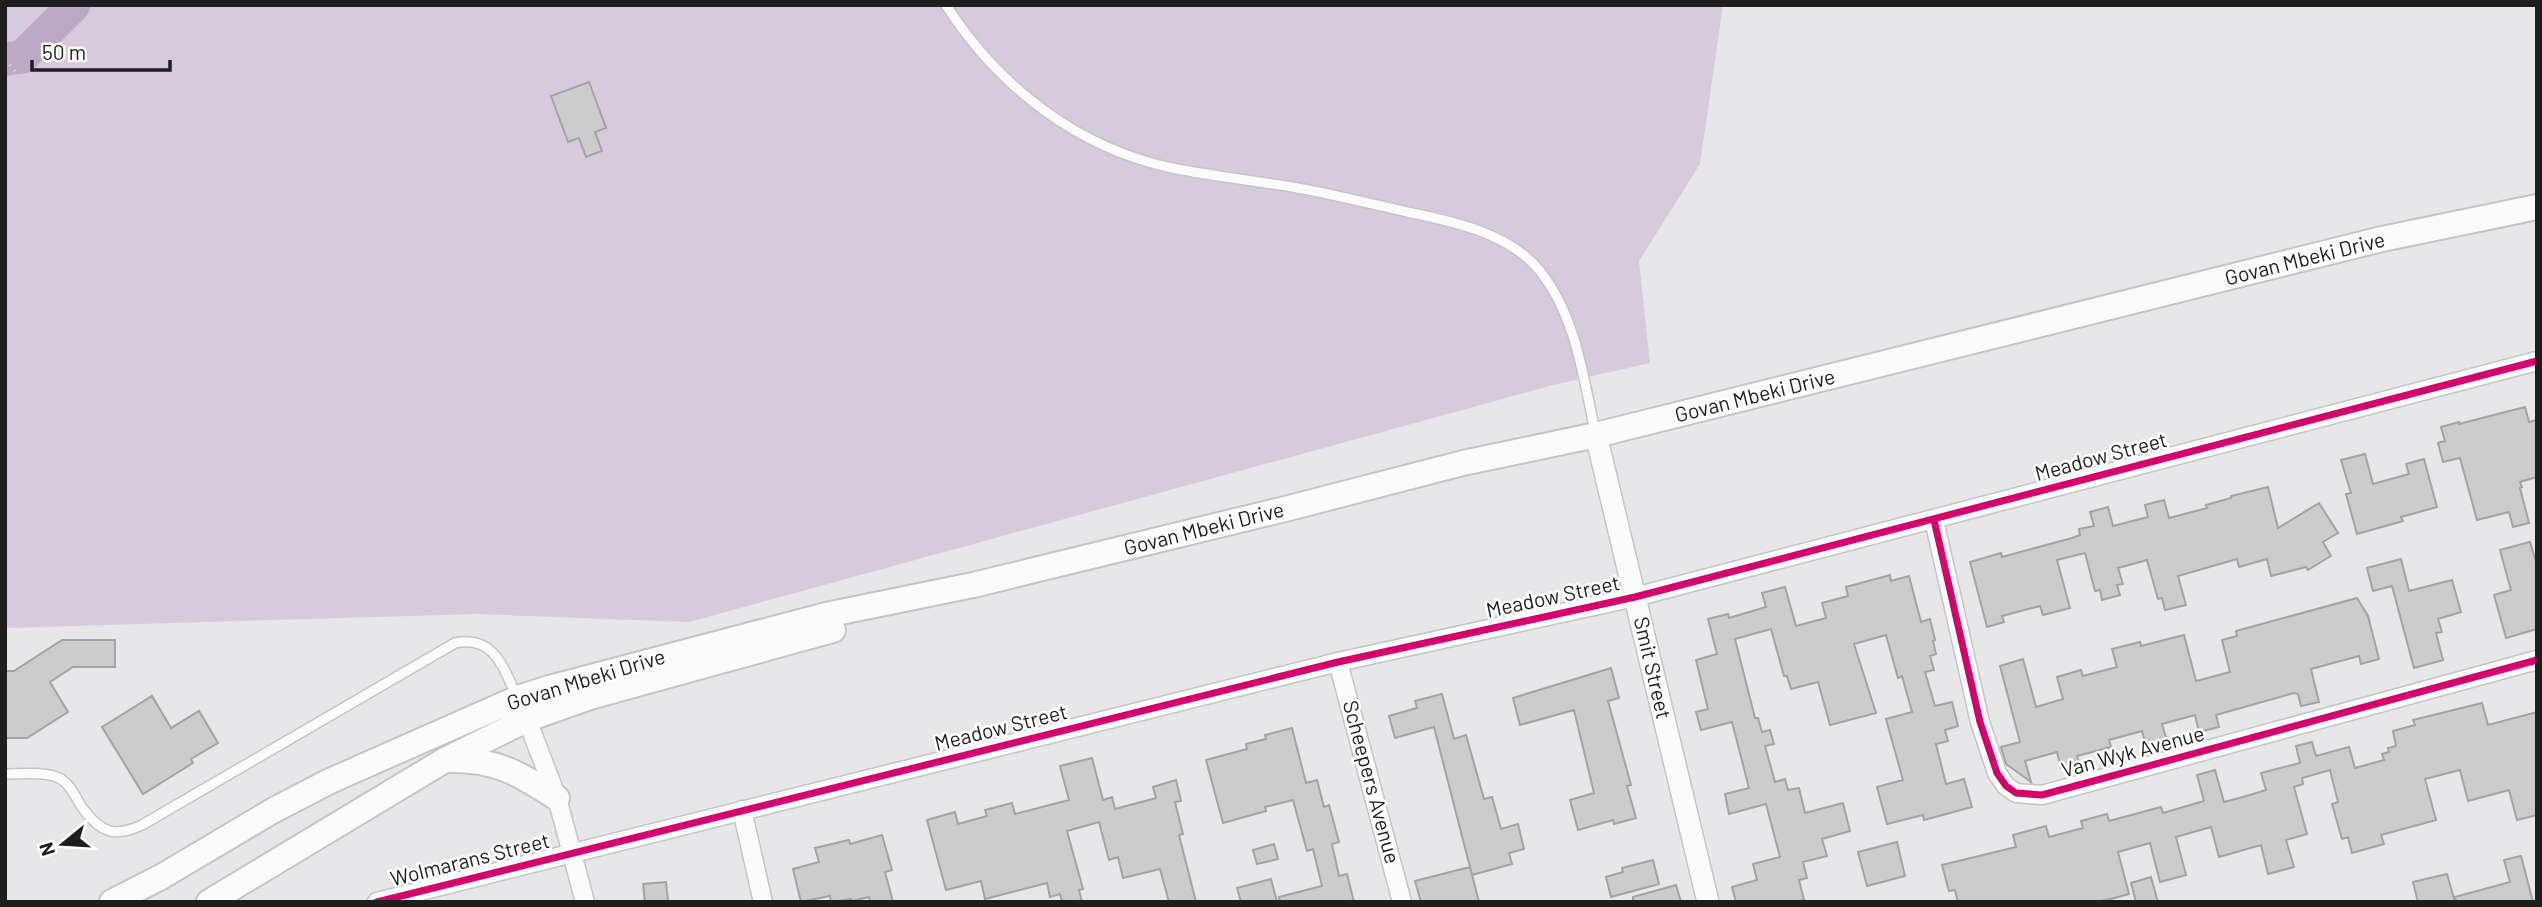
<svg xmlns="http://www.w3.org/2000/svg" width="2542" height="907" viewBox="0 0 2542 907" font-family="Barlow,sans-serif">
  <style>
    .green { fill: #d6cadd }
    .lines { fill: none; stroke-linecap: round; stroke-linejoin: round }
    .river { stroke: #bca9c6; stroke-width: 33 }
    .building { fill: #cdcccd; stroke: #a3a2a4; stroke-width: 2 }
    .service-casing { stroke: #c5c4c6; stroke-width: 12 }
    .minor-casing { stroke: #c5c4c6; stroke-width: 21 }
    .tertiary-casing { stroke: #c5c4c6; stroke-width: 24 }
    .secondary-casing { stroke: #c5c4c6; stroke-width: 28 }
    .path { stroke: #cecdce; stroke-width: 3.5; stroke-dasharray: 2 5; stroke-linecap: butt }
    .service { stroke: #fbfbfc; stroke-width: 9 }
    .minor { stroke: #fbfbfc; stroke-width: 18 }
    .tertiary { stroke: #fbfbfc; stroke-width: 21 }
    .secondary { stroke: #fbfbfc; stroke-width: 24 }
    .cycleway-casing { stroke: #fff; stroke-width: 11 }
    .cycleway { stroke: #d6006c; stroke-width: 7 }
    .labels { text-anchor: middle; stroke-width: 5; stroke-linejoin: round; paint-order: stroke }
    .street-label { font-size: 21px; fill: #1f1e1f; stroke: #fff }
  </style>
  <rect width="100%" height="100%" fill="#e7e6e8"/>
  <path class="green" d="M5,5H1723L1700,164L1639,261L1650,363L1553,385L689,622L477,614L5,628Z"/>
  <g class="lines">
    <path class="river" d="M5,59L22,57L74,5"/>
  </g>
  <path class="building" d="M589,82L606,128L595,132L602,151L586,157L579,138L568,142L551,96Z
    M2525,407L2529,422L2537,420V477L2520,482L2522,487L2520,488L2529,523L2513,527L2509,512L2477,520L2460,458L2443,462L2438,443L2445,441L2441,427L2459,422V424Z
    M2365,454L2373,484L2409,474L2406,464L2424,459L2437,507L2401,517L2403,521L2357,534L2346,494L2351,493L2341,460Z
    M2268,487L2278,528L2319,503L2338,533L2323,542L2331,556L2308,570L2306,567L2271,576L2267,559L2239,567L2237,559L2178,576L2186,605L2165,610L2162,598L2158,599L2147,560L2118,568L2123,584L2117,585L2120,595L2102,600L2100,590L2095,591L2085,553L2057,560L2070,608L2043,615L2040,606L2002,616L2004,622L1987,627L1970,562L2001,553L2002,557L2072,538L2080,535L2079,529L2094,526L2090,512L2108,507L2113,526L2148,517L2145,505L2164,500L2169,518L2207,508L2206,505L2231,498V496Z
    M2530,542L2537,565V629L2506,638L2494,595L2511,590L2500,550Z
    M2401,559L2409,591L2452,580L2461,612L2438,619L2442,632L2436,633L2443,660L2414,668L2392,586L2373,591L2367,568Z
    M1890,575L1891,581L1909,576L1921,622L1930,619L1935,640L1933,641L1936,654L1930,656L1934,670L1925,672L1935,706L1952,702L1958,726L1945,730L1948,741L1936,744L1946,784L1964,779L1972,807L1924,820L1923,815L1887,824L1877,787L1903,780L1886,719L1912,712L1902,676L1898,678L1886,635L1854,644L1876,713L1830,725L1818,682L1791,689L1787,676H1784L1771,629L1735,639L1755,718H1758L1762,732L1770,730L1774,744L1765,746L1775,782L1785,779L1788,790L1799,788L1805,813L1843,803L1850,831L1822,839L1827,856L1803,862L1807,878L1799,880L1804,900L1795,902H1736L1732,887L1757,880L1753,864L1780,857L1766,804L1729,814L1725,794L1749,788L1732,722L1701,730L1696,712L1708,709L1696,660L1717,654L1708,619L1728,614L1729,618L1766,607L1762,593L1785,587L1796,626L1826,618L1822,603L1848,596L1846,587Z
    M2357,598L2368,616L2379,659L2361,664L2359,656L2311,669L2319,702L2301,706L2298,694L2294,693L2216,715L2219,727L2199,732L2195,715L2162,724L2167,741L2146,746L2142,731L2109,740L2111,747L2077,756L2079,763L2061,768L2057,752L2025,761L2031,782L2006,764L2001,747L2020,742L2000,666L2023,659L2036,707L2063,699L2057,677L2081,670L2083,676L2117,667L2112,649L2140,642L2141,646L2184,635L2196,681L2230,672L2222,640L2237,636L2236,631Z
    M62,640H115V667H73L50,682L68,712L27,738H5V671H14Z
    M1611,668L1619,698L1608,701L1631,785L1627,786L1636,818L1614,824L1613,820L1578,830L1570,800L1594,793L1574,710L1520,725L1513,698Z
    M1442,694L1454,739L1466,735L1484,799L1492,797L1501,829L1518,824L1524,849L1509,853L1512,864L1472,875L1434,727L1395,738L1389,716L1417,708L1415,701Z
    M152,696L171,728L199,711L218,743L191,759L193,763L143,794L102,727Z
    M2482,703L2488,725L2537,712V815L2517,820L2509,790L2468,801L2460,770L2425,779L2436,820L2381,835L2384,844L2352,853L2348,837L2342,839L2332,804L2338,802L2330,770L2302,778L2303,784L2294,787L2307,834L2286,840L2294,867L2268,874L2261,845L2219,857L2211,827L2176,837L2186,875L2160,882L2150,843L2118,852L2129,894L2111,899L2095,902H1958L1955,890L1949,891L1942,865L2016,847L2013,835L2046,826L2049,837L2083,828L2081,821L2107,814L2109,821L2161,807L2163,813L2204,801L2197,775L2215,770L2224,802L2250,795L2266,790L2261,773L2300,763L2296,746L2312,742L2316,756L2349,747L2355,768L2384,760L2382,754L2389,752L2388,748L2396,746L2393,731L2415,725L2413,720Z
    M1292,728L1306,783L1317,780L1324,807L1329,805L1339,842L1332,844L1339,876L1347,874L1354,902H1280L1279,897L1322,886L1313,849L1307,851L1293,800L1265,807L1266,811L1223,823L1206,760L1247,749L1246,744L1266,739L1265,735Z
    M1092,758L1103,800L1112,797L1115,809L1156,798L1153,787L1176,780L1181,801L1175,802L1183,834L1179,835L1196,902H1169L1160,869L1123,878L1118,857L1109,860L1099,822L1067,831L1083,889L1079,890L1082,902H1062L1060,894L1050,897L1047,883L985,899L981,881L946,890L927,820L955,812L958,824L987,816L985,810L1012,803L1015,814L1069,800L1060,766Z
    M882,835L892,870L885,872L893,902H870L869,897L852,901L851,899L831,902L830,896L801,902L793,869L819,862L815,848L849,840L850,844Z
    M1897,842L1905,876L1867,886L1858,852Z
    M1274,844L1278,859L1257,864L1253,850Z
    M2521,856L2533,902H2456L2455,897L2510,882L2504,860Z
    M1653,860L1659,884L1611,897L1606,877L1623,872L1622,868Z
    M1470,867L1479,902H1421L1415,881Z
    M2447,874L2455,902H2418L2413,882Z
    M2151,877L2158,902H2136L2131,883Z
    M1271,879L1277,902H1241L1237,888Z
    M666,882L668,902H645L643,884Z
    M1676,885L1681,902H1633V897Z"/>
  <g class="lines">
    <defs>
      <path id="service" d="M946,5C998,86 1077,148 1172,168C1216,177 1260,181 1303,189C1340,196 1376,205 1412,213C1456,222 1510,234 1540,271C1577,318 1583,378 1596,435
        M5,774C21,774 47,771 61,779C73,787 76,800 84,810C102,834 116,837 142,825L455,643C494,635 503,667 517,697"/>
      <path id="minor" d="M1934,520L1980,722L1997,773L2006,786L2016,793L2042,795L2537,660
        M1338,662L1402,902
        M523,709L557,798L585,902
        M742,810L763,902
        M377,902L1338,662L1635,597L2537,361"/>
      <path id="tertiary" d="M1596,435L1708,902"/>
      <path id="secondary" d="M448,760C496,759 518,773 557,798
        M112,902L161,877L274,810L330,781L518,698L549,688L826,615L973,585L1289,508L1463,463L1596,435L2382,239L2537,207
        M209,902L445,760L528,719L590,697L833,630"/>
    </defs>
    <use href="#service" class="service-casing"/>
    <use href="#minor" class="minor-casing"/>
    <use href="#tertiary" class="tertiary-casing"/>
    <use href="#secondary" class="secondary-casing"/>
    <path class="path" d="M5,59L26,85"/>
    <use href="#service" class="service"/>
    <use href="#minor" class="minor"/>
    <use href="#tertiary" class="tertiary"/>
    <use href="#secondary" class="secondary"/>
    <defs>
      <path id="cycleway" d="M1934,520L1980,722L1997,773L2006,786L2016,793L2042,795L2537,660
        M377,902L1338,662L1635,597L2537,361"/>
    </defs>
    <use href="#cycleway" class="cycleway-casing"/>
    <use href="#cycleway" class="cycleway"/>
  </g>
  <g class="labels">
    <g class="street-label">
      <text transform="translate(2305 259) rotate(-14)" y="7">Govan Mbeki Drive</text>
      <text transform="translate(1755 396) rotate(-14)" y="7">Govan Mbeki Drive</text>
      <text transform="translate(2101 457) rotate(-15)" y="7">Meadow Street</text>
      <text transform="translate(1204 529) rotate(-14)" y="7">Govan Mbeki Drive</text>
      <text transform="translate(1553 597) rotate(-12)" y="7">Meadow Street</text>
      <text transform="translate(1652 668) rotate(77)" y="7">Smit Street</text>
      <text transform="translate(586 680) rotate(-17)" y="7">Govan Mbeki Drive</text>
      <text transform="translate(1001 728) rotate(-14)" y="7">Meadow Street</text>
      <text transform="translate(2133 752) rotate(-15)" y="7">Van Wyk Avenue</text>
      <text transform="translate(1371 782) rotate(75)" y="7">Scheepers Avenue</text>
      <text transform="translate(470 860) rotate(-14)" y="7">Wolmarans Street</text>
    </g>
  </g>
  <rect width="2542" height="907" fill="none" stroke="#1f1e1f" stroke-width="14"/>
  <g transform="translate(63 844) rotate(252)" stroke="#ffffff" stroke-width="5" paint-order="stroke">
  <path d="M0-5L12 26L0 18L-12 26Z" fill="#1f1e1f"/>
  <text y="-10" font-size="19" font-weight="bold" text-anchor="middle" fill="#1f1e1f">N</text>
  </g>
  <path d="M32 60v10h138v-10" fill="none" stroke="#1f1e1f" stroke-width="3.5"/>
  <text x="42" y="60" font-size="21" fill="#1f1e1f" stroke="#ffffff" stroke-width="5" paint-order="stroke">50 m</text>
</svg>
